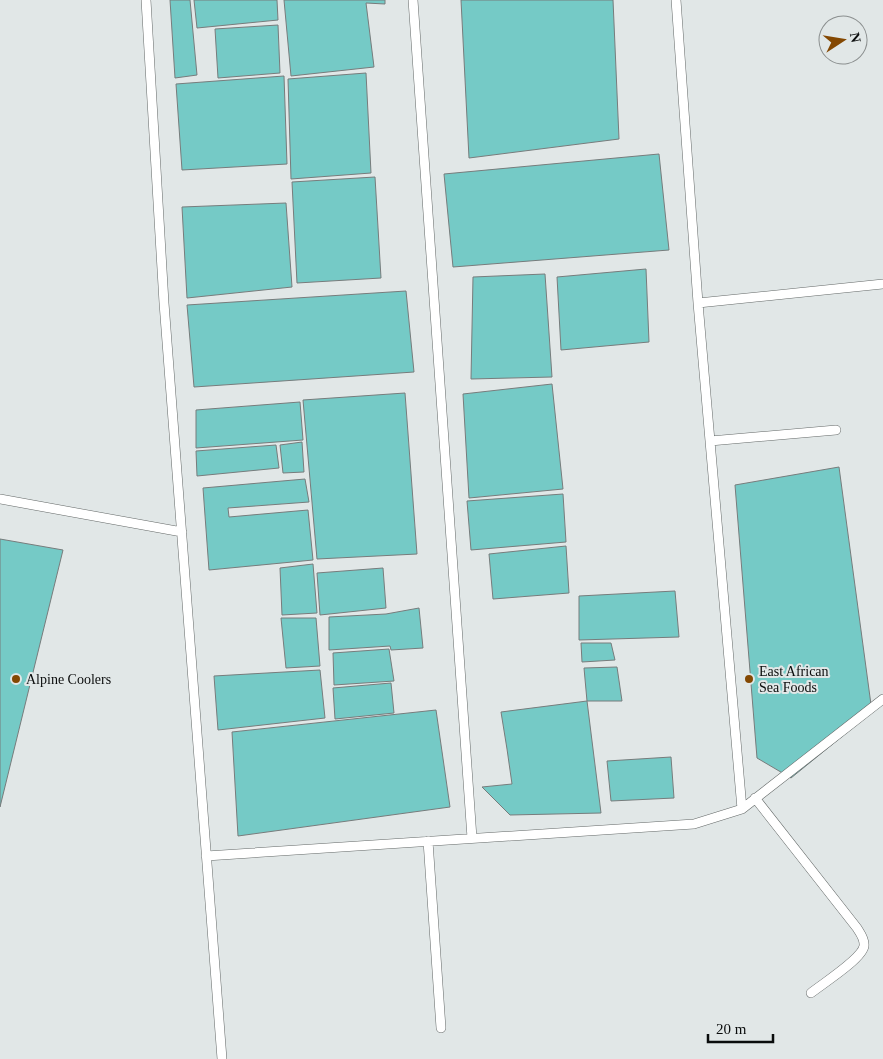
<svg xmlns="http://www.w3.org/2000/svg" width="883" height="1059" viewBox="0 0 883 1059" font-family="'Times New Roman',serif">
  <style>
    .building { fill: #75cac6; stroke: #777c7c }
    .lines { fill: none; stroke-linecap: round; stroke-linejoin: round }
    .lane-casing { stroke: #646968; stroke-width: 10 }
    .lane { stroke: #fff; stroke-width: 9 }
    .poi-dot { fill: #844802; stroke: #e1e7e7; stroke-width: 2 }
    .labels { text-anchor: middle; stroke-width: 4; stroke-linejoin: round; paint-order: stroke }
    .poi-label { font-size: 14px; fill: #0a0c0c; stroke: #e1e7e7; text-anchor: start }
  </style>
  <rect width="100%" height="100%" fill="#e1e7e7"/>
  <path class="building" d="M170,0H190L197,75L175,78Z
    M194,0H277L278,20L197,28Z
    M284,0H385V4L366,3L374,67L291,76Z
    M461,0H613L619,139L469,158Z
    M278,25L280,73L218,78L215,29Z
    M366,73L371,173L291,179L288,79Z
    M284,76L287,164L182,170L176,84Z
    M659,154L669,250L453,267L444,174Z
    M375,177L381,278L297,283L292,182Z
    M286,203L292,287L187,298L182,207Z
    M646,269L649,342L561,350L557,277Z
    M545,274L552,377L471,379L473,277Z
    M406,291L414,372L194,387L187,305Z
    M552,384L563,489L469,498L463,394Z
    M405,393L417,554L317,559L303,400Z
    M300,402L303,440L196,448V410Z
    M302,442L304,472L283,473L280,445Z
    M276,445L279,468L197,476L196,451Z
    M839,467L872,712L791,778L757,758L735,485Z
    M305,479L309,502L228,508L229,517L308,510L313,560L209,570L203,488Z
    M563,494L566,542L471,550L467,501Z
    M0,539L63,550L0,807Z
    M566,546L569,593L493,599L489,554Z
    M313,564L317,613L282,615L280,568Z
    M383,568L386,608L320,615L317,573Z
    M675,591L679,637L579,640V596Z
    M419,608L423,648L391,650L390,646L329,650V617L386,614Z
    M281,618H316L320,666L286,668Z
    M581,643H611L615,660L582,662Z
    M389,649L394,681L334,685L333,653Z
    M617,667L622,701H587L584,668Z
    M320,670L325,718L218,730L214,676Z
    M391,683L394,713L335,719L333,688Z
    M587,701L601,813L510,815L482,787L512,784L507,749L501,712Z
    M436,710L450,807L238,836L232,732Z
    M671,757L674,798L611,801L607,761Z"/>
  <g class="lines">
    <defs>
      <path id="lane" d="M146,0L164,303L222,1059
        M413,0L472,838
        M676,0L698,303L742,809
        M698,303L883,284
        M710,441L836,430
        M0,499L182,532
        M755,798L857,928C860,933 865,939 864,946C862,959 822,984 811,993
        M428,841L441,1028
        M206,856L694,824L742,809L883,699"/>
    </defs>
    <use href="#lane" class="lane-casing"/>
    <use href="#lane" class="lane"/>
  </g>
  <g class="poi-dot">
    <circle cx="16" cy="679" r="5"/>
    <circle cx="749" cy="679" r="5"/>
  </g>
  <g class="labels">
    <g class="poi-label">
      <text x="759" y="676">East African<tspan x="759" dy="16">Sea Foods</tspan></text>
      <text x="26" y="684">Alpine Coolers</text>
    </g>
  </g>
  <g transform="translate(843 40) rotate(78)"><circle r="24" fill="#e1e7e7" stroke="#8b8f8f"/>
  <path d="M0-4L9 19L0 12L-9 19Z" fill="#844802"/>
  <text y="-8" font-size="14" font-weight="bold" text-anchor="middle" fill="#0a0c0c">N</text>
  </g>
  <path d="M708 1034v8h65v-8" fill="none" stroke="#0a0c0c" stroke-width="2.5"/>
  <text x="716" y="1034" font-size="15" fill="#0a0c0c" stroke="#e1e7e7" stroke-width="4" paint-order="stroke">20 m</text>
</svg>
